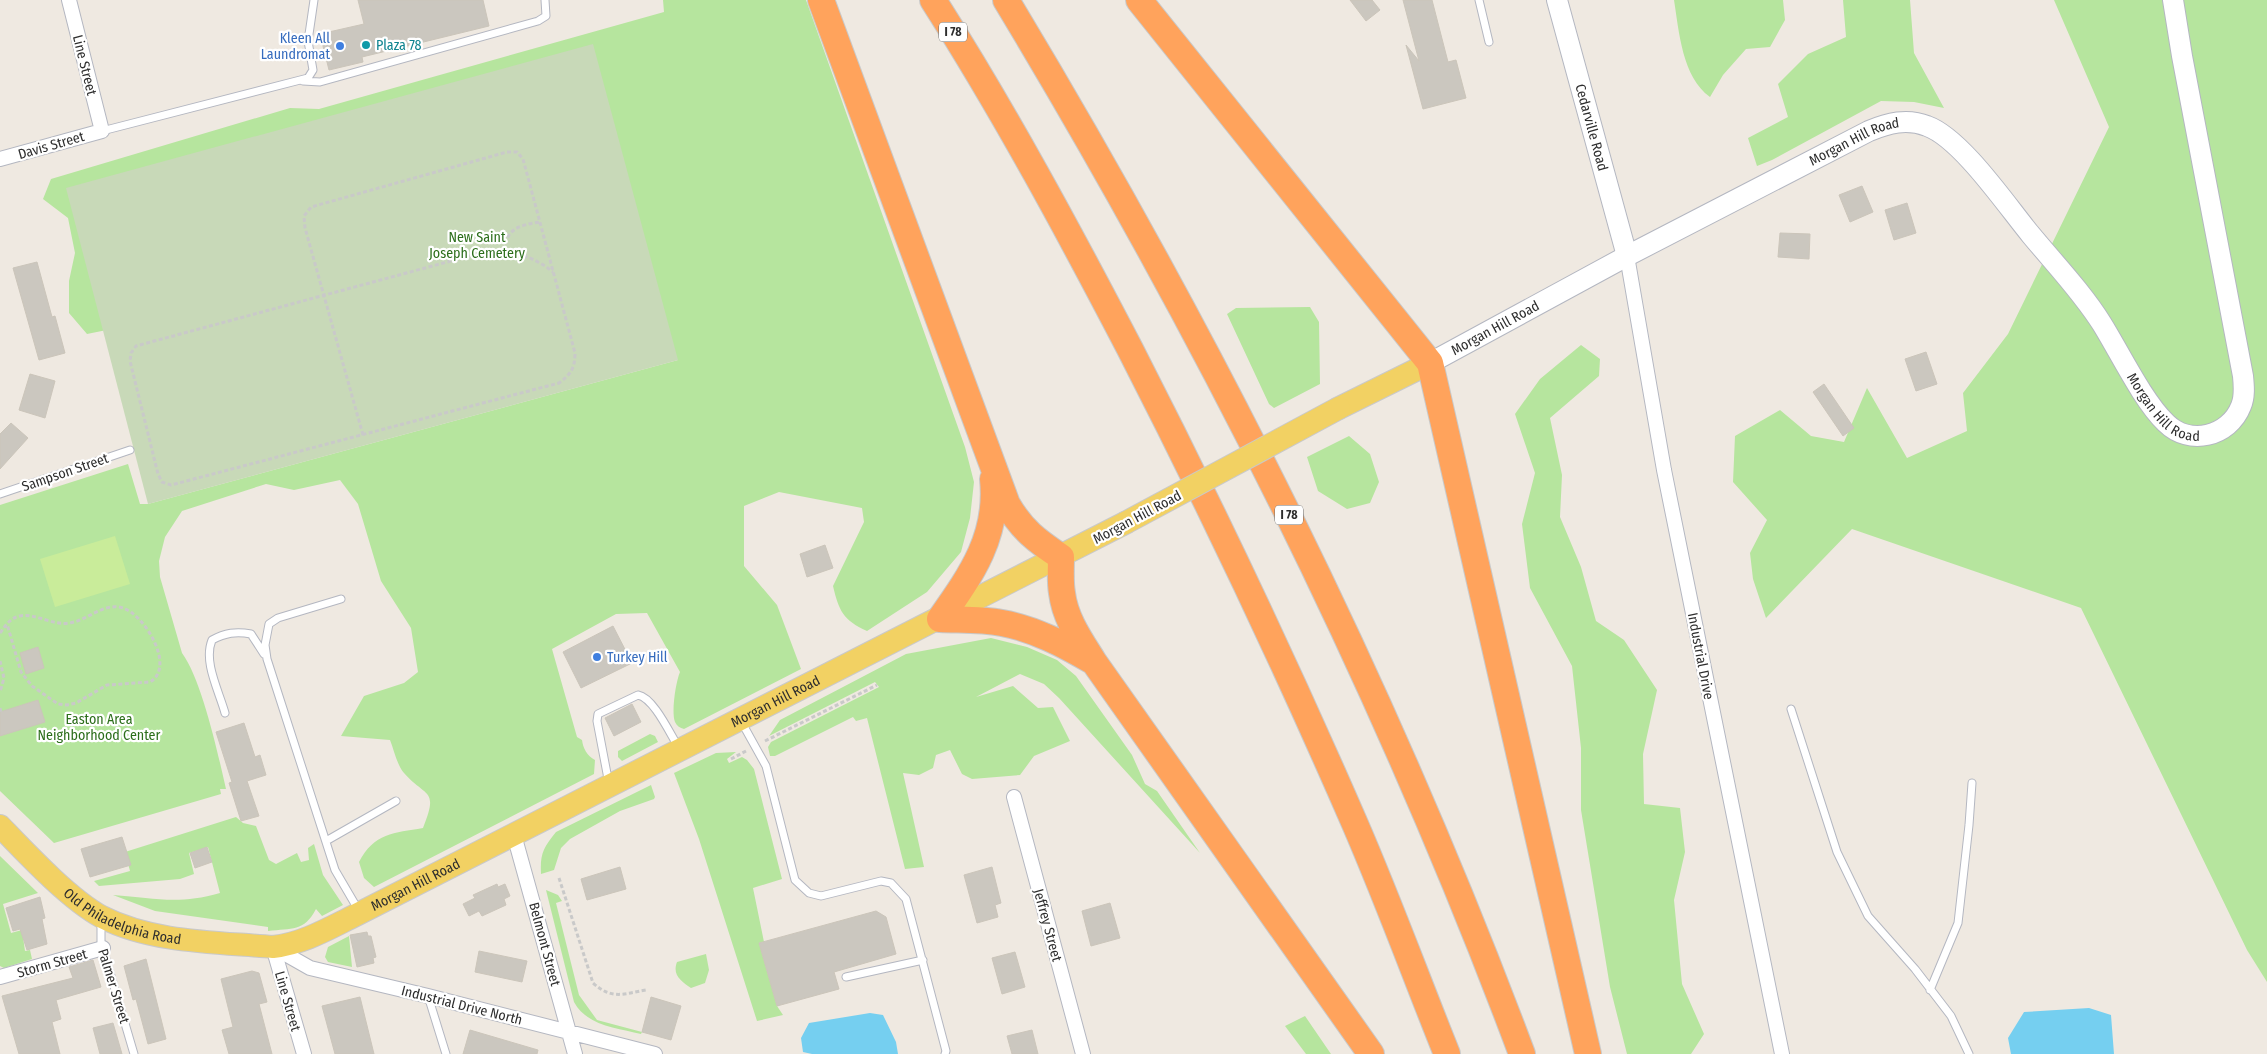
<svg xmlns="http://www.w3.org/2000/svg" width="2267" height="1054" viewBox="0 0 2267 1054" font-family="'Fira Sans Condensed',sans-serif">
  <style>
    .green { fill: #b6e59e }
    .cemetery { fill: #c8d9b8 }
    .pitch { fill: #c9ec9a }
    .water { fill: #75cff0 }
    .building { fill: #cbc7bf; stroke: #cbc5ba }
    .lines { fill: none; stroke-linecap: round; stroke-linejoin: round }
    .lane-casing { stroke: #b4b7c1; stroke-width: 9 }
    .street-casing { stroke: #b4b7c1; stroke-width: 16 }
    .secondary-casing { stroke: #b4b7c1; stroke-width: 22 }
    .primary-casing { stroke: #c9c9c9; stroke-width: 24 }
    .highway-casing { stroke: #c9c9c9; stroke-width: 28 }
    .path { stroke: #c9c9c9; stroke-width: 3; stroke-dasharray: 4 2.5; stroke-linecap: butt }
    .lane { stroke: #fff; stroke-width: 7 }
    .street { stroke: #fff; stroke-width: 14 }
    .secondary { stroke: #fff; stroke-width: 20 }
    .primary { stroke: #f2d163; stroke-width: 22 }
    .highway { stroke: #ffa35c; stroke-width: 26 }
    .primary-bridge-casing { stroke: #c9c9c9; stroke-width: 24; stroke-linecap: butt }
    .primary-bridge { stroke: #f2d163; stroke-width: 22 }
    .culture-dot { fill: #0f9aa8; stroke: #fff; stroke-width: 2 }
    .shop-dot { fill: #3f7fe0; stroke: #fff; stroke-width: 2 }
    .labels { text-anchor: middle; stroke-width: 4.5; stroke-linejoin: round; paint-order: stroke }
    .shield { fill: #fff; stroke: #6d6d6d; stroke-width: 1 }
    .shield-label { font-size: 12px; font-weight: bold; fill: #2e2e2e }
    .shop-label { font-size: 14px; fill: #366cbe; stroke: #fff; text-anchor: end }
    .culture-label { font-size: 14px; fill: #0d838f; stroke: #fff; text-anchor: start }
    .street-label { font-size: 14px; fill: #2e2e2e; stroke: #fff }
    .park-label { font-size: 14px; fill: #2c6e1b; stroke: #fff }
  </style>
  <rect width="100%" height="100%" fill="#efe9e1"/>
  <path class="green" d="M663,0H806L965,447L974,482L970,518L961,552L927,592L867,631C843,620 839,611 833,586L864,522L862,508L779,492L744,506V566L777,605L801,669L684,729C680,728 677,726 675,722C671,712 676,681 680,672L647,613L616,614L552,649L577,737L582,740C583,748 587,756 595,760L594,774L374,887L364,878L359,862C374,833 394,833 423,828C439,788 426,798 404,773C397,765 394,750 390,740L341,736L364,696L404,683L418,672L411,628L381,581L358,504L340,480L294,490L266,484L182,511L165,537L159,561L160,577L182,653C202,680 218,754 226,789H220L221,794L54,843L0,791V505L128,464L140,504H148L678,360L156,320L87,334L69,313V281L75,253L68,218L43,199L51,179L290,108L319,109L664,12Z
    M1674,0H1783L1785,20L1770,47L1746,49L1723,75L1710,97C1682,77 1679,31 1674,0Z
    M1843,0H1910L1914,53L1944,108L1914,102L1881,101L1772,160L1757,166L1748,138L1788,117L1778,84L1808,54L1846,37Z
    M2054,0H2267V982L2247,950L2081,608L1852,529L1766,618L1753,579L1750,553L1767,520L1733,482L1735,436L1780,410L1811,436L1844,442L1867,388L1907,458L1967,431L1963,393L2008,334L2109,127Z
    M1310,307L1319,322L1320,384L1274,408L1269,404L1227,314L1236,308Z
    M1581,345L1600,359L1599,376L1550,418L1562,475L1560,517L1581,567L1596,621L1624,640L1657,690L1643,754L1644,804L1680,808L1685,852L1674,900L1682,984L1704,1034L1691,1054H1627L1610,987L1581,810V748L1572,666L1530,588L1522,524L1535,473L1515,414L1540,379Z
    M1349,436L1370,454L1379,482L1370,503L1347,509L1318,491L1307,457Z
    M991,638L1027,647L1057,660L1076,676L1132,755L1145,784L1157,791L1200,853L1059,698L1044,684L1020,674L976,697L1013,686L1038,708L1053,707L1070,741L1034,756L1020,775L972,779L962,774L950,750L936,755L933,768L919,775L903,773L924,867L905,869L867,718L856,721L853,717L775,756H770L768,747L771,742L879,687L875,682L769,736L780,720L906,654Z
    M650,734L655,736L658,742L622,761L618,757V751Z
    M736,752L727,759L729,763L742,757L747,760L754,769L782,879L753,888L764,942L759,943L777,1006L783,1015L757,1021L699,839L674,773L716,753Z
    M651,785L655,797L654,799L620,811L570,839L561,848L554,870L541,874C540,854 543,848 556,832Z
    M236,817L243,823L256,826L269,860L276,864L297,853L301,862L309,860L308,848L314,844L323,875L343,905L322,916L316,909C304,932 292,928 268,931V927L155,911L113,895C155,898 178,905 220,893L208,847L189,853L194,874L180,879L99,886L94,881L130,871L125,852Z
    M0,856L38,893L3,904L11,933L22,930L25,951L30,950L32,959L4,968L0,966Z
    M546,890L558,895L562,901L556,903L579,995L597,1020L642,1032L641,1034C617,1028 587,1026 574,1002Z
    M349,936L352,967L328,962L325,957L328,947Z
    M706,954L709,970L705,983L691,988C681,981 672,975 677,962Z
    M1305,1016L1331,1054H1306L1285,1026Z"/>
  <path class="cemetery" d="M593,44L678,360L148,504L66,188Z"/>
  <path class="pitch" d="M115,536L130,584L55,607L40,559Z"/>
  <path class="water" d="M2089,1008L2111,1015L2114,1054H2011L2008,1038L2024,1012Z
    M870,1013L883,1015L896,1042L898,1054H812L803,1052L801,1038L809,1023Z"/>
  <path class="building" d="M358,0H483L489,26L362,57L363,62L329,70L320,34L364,24Z
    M1350,0H1372L1380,10L1366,21Z
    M1403,0H1432L1448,62L1456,60L1466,98L1423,109L1406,45L1419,61Z
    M1862,186L1873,212L1850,222L1839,195Z
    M1907,203L1916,233L1894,240L1885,210Z
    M1780,233L1810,234L1809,259L1778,257Z
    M37,262L52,317L55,316L65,353L39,360L13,268Z
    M1926,352L1937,384L1916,391L1905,359Z
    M30,374L55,381L45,418L19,410Z
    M1824,384L1854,428L1843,436L1813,392Z
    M11,423L28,438L0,469V434Z
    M825,545L833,568L807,577L800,554Z
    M613,626L632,663L581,688L563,652Z
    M38,647L44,668L26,674L20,653Z
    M38,700L45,722L0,736V712Z
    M632,704L641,722L614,736L605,718Z
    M244,723L255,757L260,755L266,775L247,781L259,816L241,821L229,783L232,782L216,732Z
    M122,837L131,865L90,877L81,849Z
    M207,847L212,862L195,868L190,853Z
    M620,867L626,889L587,900L581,879Z
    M992,867L1001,903L995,905L998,917L977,923L964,875Z
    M497,884L498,887L505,884L510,896L504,899L506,905L482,916L479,911L469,916L463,904L475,898L473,895Z
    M40,897L45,918L42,919L47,944L27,950L20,929L13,931L6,908Z
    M1110,903L1120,938L1091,946L1082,911Z
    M876,911L886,917L896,954L834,972L839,989L777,1006L759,943Z
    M367,932L368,936H371L376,957L373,958L374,963L357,967L350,935Z
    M479,951L527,961L522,982L475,972Z
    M1015,952L1025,987L1002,994L992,958Z
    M146,959L166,1039L148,1044L136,999L133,1000L124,966Z
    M93,960L101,987L56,1000L61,1019L52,1022L60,1054H19L2,996L73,978L69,967Z
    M252,971L259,973L267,1002L259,1004L272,1054H229L222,1030L233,1027L221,979Z
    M360,997L374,1054H335L322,1006Z
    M651,997L681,1006L671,1040L642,1032Z
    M113,1023L122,1054H100L93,1028Z
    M470,1030L538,1050L537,1054H463Z
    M1032,1030L1038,1054H1012L1007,1036Z"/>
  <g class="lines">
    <defs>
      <path id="lane" d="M1479,0L1489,42
        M303,81L320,82L538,21L546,16L545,0
        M102,131L308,78L313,70L308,41L314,0
        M0,494L130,450
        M341,599L278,618L269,624L265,645L267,659L335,870L359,911
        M1791,709L1837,852L1868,916L1915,969L1951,1016L1969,1054
        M225,713C219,691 203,662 212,640C225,633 236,631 251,634L264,654
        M741,721L766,766L795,880L809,893L821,896L881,881L891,883L906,899L946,1051L945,1054
        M609,784L597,721L598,714L638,695C654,698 670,734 679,748
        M326,841L396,801
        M101,919V942L134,1054
        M846,977L923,960
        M1930,990L1958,923L1969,825L1972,783
        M428,996L446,1054"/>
      <path id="street" d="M0,159L102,131L69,0
        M1627,256L1664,470L1782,1054
        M1014,797L1083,1054
        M514,835L575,1054
        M273,947L310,968L428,996L655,1054
        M273,947L304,1054
        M0,977L103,948"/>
      <g id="secondary">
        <path id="s1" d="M1557,0L1627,256"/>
        <path id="s2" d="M1430,363L1627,256L1869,131C1888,123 1907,118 1927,126C1961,138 2007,206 2031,235C2055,264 2082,292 2102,324C2120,353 2143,401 2166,423C2189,446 2229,437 2241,406C2245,397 2244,386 2243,376L2182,56L2173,0"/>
      </g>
      <g id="primary">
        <path d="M1339,408L1430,363"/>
        <path id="s3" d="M0,826C27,854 69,899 102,917C153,943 217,942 273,947C301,944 326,930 350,918L1125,523"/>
      </g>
      <path id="highway" d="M821,0L1007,504C1022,530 1037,541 1061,557C1061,569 1060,582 1062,593C1065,619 1081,641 1094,662
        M933,0C1005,113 1068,230 1130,349C1210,505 1285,663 1355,824C1388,900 1416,977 1447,1054
        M1006,0C1208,335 1385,687 1522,1054
        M1139,0L1430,363L1588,1054
        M940,619C960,620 981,619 1002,623C1035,629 1065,645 1094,662L1371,1054
        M940,619C971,575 999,536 993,479"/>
    </defs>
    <use href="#lane" class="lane-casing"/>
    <use href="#street" class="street-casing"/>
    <use href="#secondary" class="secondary-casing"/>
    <use href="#primary" class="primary-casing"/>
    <use href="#highway" class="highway-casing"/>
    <path class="path" d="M504,250C506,228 521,225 540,222
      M363,435L305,228L304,216L311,207L507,152H517L523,159L575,353C575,368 571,374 559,383L171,485L162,482L158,474L130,361L131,353L136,346L488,251C512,250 535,257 553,272
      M0,633C6,625 10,618 20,616C36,613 53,626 69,623C87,621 103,602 123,608C145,615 176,667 150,682L107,685L76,703L67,705L58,704L32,686L21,672L7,624
      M0,661L4,678L0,692
      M0,708L1,712
      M765,741L877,685
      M731,759L746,751
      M559,878L593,983C612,1000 623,994 646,990"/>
    <use href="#lane" class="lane"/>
    <use href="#street" class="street"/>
    <use href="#secondary" class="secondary"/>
    <use href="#primary" class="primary"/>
    <use href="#highway" class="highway"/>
    <defs>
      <path id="primary-bridge" d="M1125,523L1339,408"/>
    </defs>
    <use href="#primary-bridge" class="primary-bridge-casing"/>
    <use href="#primary-bridge" class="primary-bridge"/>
  </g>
  <circle class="culture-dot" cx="366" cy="45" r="5"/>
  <g class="shop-dot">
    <circle cx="340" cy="46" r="5"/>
    <circle cx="597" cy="657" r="5"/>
  </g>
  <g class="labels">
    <g class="shield">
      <rect x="939" y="22.5" width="28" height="19" rx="4"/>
      <rect x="1275" y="505.5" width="28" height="19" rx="4"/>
    </g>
    <g class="shield-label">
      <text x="953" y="36">I 78</text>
      <text x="1289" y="519">I 78</text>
    </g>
    <g class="shop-label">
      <text x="330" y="43">Kleen All<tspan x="330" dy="16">Laundromat</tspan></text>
      <text x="607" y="662" text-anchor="start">Turkey Hill</text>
    </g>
    <g class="culture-label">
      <text x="376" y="50">Plaza 78</text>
    </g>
    <g class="street-label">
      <text transform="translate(85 65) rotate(76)" y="5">Line Street</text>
      <text dy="5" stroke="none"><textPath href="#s1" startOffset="132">Cedarville Road</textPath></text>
      <text dy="5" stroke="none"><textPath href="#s2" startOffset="479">Morgan Hill Road</textPath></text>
      <text transform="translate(51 145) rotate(-16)" y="5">Davis Street</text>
      <text dy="5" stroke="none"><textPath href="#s2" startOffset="74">Morgan Hill Road</textPath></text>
      <text dy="5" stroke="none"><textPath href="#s2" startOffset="929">Morgan Hill Road</textPath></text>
      <text transform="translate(65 472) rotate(-19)" y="5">Sampson Street</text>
      <text transform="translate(1137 517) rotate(-28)" y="5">Morgan Hill Road</text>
      <text transform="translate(1701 656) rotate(79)" y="5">Industrial Drive</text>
      <text dy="5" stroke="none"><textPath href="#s3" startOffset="872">Morgan Hill Road</textPath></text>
      <text dy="5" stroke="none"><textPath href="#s3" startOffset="468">Morgan Hill Road</textPath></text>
      <text dy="5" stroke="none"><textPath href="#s3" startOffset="156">Old Philadelphia Road</textPath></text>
      <text transform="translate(1048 925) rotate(75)" y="5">Jeffrey Street</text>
      <text transform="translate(545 944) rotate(75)" y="5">Belmont Street</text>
      <text transform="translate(52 963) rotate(-16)" y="5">Storm Street</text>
      <text transform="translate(114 986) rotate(73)" y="5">Palmer Street</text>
      <text transform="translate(288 1001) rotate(74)" y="5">Line Street</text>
      <text transform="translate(462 1005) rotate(14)" y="5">Industrial Drive North</text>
    </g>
    <g class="park-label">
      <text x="477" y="242">New Saint<tspan x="477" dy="16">Joseph Cemetery</tspan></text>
      <text x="99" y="724">Easton Area<tspan x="99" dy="16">Neighborhood Center</tspan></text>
    </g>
  </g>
</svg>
